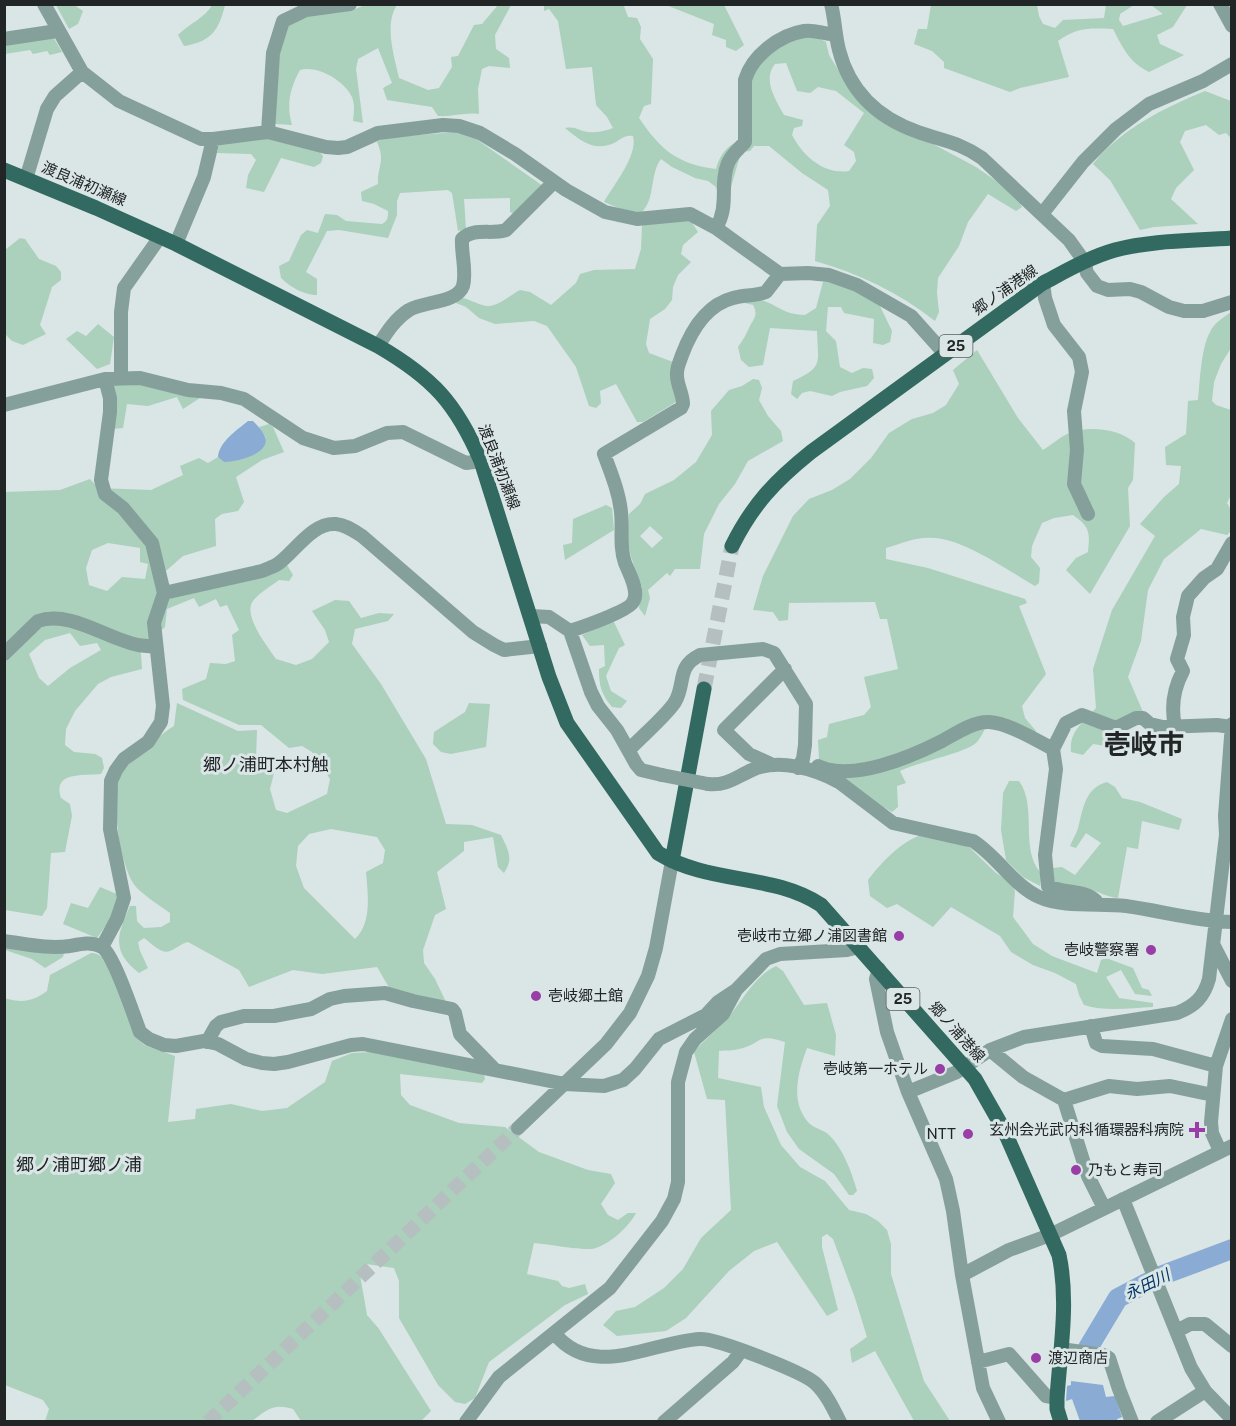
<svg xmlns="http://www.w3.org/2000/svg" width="1236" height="1426" viewBox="0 0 1236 1426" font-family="'Public Sans','Noto Sans JP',sans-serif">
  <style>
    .green { fill: #abd0bb; fill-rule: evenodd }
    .water { fill: #89abd4 }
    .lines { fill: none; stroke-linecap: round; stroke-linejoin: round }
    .river { stroke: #89abd4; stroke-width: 20 }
    .minor-tunnel { stroke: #b5bfc0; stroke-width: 14; stroke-dasharray: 14 7; stroke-linecap: butt }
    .major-tunnel { stroke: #b5bfc0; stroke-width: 15; stroke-dasharray: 15 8; stroke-linecap: butt }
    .minor { stroke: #85a09b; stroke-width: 14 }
    .major { stroke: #326961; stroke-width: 15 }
    .minor-bridge { stroke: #85a09b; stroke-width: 14 }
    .poi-dot { fill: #993da7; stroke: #dae5e6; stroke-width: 2 }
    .labels { text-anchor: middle; stroke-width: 6; stroke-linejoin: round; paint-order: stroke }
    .shield { fill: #dae5e6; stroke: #585f60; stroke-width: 1.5 }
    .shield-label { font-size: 14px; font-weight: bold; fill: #212526 }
    .street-label { font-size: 15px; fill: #212526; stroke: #dae5e6 }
    .poi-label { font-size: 15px; fill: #212526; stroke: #dae5e6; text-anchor: end }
    .water-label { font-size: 16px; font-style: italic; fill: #003566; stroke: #dae5e6 }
    .quarter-label { font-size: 18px; fill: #212526; stroke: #dae5e6 }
    .town-label { font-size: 27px; font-weight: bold; fill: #212526; stroke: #dae5e6 }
  </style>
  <rect width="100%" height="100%" fill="#dae5e6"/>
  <path class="green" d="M56,5H74L83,11L78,24L69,29Z
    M212,5H225C219,30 211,42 184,46L178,35C189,24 206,17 212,5Z
    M365,5H397C384,24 394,56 399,78L428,90L439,88L452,67L451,57L458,56L474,25L482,24L498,5H511L495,35L496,49L509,58L510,68L489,66L482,69L478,89L479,114C465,112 452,117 438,116L432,107L387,100L383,88L392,83L378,48L358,59L356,69L363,123L353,121C354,112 355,105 352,97C344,80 317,65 300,70C290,88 286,105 292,125L275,124C276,101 274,51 284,32C288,24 298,16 306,15C328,10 341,16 365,5Z
    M544,5H626L624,6L628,17L637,18L641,27L640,39L653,59L651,104L644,106L639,118C661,150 677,164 716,169C721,151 731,141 750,138C752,120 749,100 752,81C755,61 791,33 813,36C817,37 822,40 826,42L829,55L853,94L918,136L976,167L1015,194L1022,207L1016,211L988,194L968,222L959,246L938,278L937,293L939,312L935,321C900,293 858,273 815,261L817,225L830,206L828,190L802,173L769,146H754L750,151L741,152L729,194L717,218L716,206L718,194L716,187L708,181L695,178L672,167L661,159C649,175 656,199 641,213L621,209L604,202C614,184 638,156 633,136C626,135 622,138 616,142C595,153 581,141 565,128C577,126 578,131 588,132C597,133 605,131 613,128L607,117L596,105L592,67L566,69L558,21L549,9L544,11ZM786,63L797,91L810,93L818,87L836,91L864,113L844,145L854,152L856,161L849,171C824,175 803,156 792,135L794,128L802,126L803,120L784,115C776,100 762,80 775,64Z
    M666,5H724L744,45L736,51L726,47V40L712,35L714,24Z
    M931,5H1037L1039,16L1043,24L1055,28L1063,20L1104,18L1106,5H1134L1120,14L1119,20L1123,26L1163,14L1151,5H1187L1173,27L1157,35L1160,44L1184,55L1149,72C1129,62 1123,48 1113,29C1090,28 1077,27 1058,41L1069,77L1020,88L1010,92L944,68V62L932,51L914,44L918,29H927Z
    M52,35L62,52L50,55L47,51L33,54L30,50L5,54V41Z
    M1205,91L1231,101V138L1226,133L1219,135L1206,125L1185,131L1180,142L1194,170L1176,188L1171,199L1198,224L1154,227L1140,230L1110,180L1093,164C1121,129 1164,108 1205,91Z
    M455,132L476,139L543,186L514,214L510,212V198L464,199L466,229L458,231L452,193L448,190L400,193L397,201V215L388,238L339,230L327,231L306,272L317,279V295C304,295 290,287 281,278L279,266L289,261L301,235L307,230L318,233L325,214L337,215L346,221L382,224C388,221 388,217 388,211L374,204L362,201L361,192L378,184C377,166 386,162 377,142L383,138Z
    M269,136L319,151L323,156L321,163L314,167L281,158L264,192L246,188L248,175L256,160L251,154L217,153L219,144Z
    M689,218L698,232L683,245L681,254L691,262L678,275L673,287L672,300L665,309L650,319L646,344L649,353L673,362L676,402L643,422H637L616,384L600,391L601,403L596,408L589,406L576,367L547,326L534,321L495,324L479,318L466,307L456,303L455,300L458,297C468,298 476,304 486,306C498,307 510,295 520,290L530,292L551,305L576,283L580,274L594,270L635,269L641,249L642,225Z
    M20,238L25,239L39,259L56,266L61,272V280L52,287L40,325L46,334L23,345L12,341L4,333L5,250Z
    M831,280L877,300L892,331L890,342L883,345L873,343L874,319L844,313L841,307H828L826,331L836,341L840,367L852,373L863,368L872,369L874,378L867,386L840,392L832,396L810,391L802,393L797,399L791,394L793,381C824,367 818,363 817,331L770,328L763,365L749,367L741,360L738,347C743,340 746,335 749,328C753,319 759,316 753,305L745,303C760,292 776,309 790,313C795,314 800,315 805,315L816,308L823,282Z
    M1231,312V348L1221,364L1214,382L1212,401L1216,405L1231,410V495L1227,503L1231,510V531L1227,535L1201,529L1164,559L1148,590L1141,641L1128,677L1143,712L1121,722L1123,739L1118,748L1093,744L1083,755L1071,752C1069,731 1083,723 1096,708L1093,669L1112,610L1155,536L1140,524L1164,497L1179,484L1181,466L1166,465L1165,447L1186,434L1188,401L1198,400C1200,381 1201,348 1210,332C1214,323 1224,317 1231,312Z
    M98,324L114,337L110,364L97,369L66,339L77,331L86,336Z
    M977,350L1018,418L1043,450C1051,445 1059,438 1067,434C1087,425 1119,428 1135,443L1133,480L1128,488L1130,526L1090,594L1066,570L1076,558L1088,552C1090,532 1090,527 1073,515L1054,518L1042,523L1032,546L1031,557L1040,568L1039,583L1035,586C1009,571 965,540 935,538C918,536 902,543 886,548V559L928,568L1025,599L1027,603L1019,606L1046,674L1022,706L1025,718L1036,731L1035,734L991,716C987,724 983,735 977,742C967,753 917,762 900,771L906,783L897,786L898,807L892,812C866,798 844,777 819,760L818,740L827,737L829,724L864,715L871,707L864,677L898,669L887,619H880L875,602L789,603L788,620L779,621L773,612L753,610L763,576L793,516L809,499L832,490L850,479L871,458L889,433L912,419L933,413L946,405L959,384L953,370Z
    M753,379L759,380L762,388L759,400L768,416L781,431L783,441L748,461L735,484L719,504L704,534L700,569H675L670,576L667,573L648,590L650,598L645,616L639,608L642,587L631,557L627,538L629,514L640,504L645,494L674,480L696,462L712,435L711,411L729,390L742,386ZM650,526L663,538L652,548L640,536Z
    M115,382L144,383L196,394L200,398L183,409L177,397L148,406L127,404L123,428L113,429L112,386Z
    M269,424L273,427L284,452L262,460L236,477L244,502L238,511L222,514L215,519L216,546L183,556L167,570L156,574L160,596L287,565L293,575L289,581L279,580C271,586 259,593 253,601C242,615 268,647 276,659L296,665L312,659L329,642L325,630L312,611L335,600L349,601L361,618L379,613L394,614L388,621L355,629L352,644L381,684L426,759L446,824L472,825L501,835C508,850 514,858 504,873L498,867L493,837L464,842V851L437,872L446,909L435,915L423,950L424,963L435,979L446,1002L390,989L377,967L322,974L293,970L249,987L239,970L188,942C180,944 178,948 170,951C162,955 151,943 144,938L138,942L140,951L148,968L139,973C111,951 117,935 130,906H136L137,921L144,928L161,927L170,922V913C159,905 146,897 137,888C120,871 110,797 120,776C125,765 163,732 174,726L177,703L238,731L257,730L256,758L264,759L274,773L270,789L276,810L287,813L327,794L330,779L312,752L302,746L289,748L261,725H239L183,700L182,689L206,679L210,663L226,664L235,661L232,635L239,630L227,605L220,607L216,599L199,607L194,598L167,609L165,627L150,640L140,639L142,669L111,677L98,684L75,711L66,729L65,745L74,752L95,754L102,758L104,768L101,774C83,776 52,771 61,798L70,804L72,816L65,852L51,853L47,908L42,916L5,910V492L60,490L90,479L98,488L151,490L183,475L180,466L199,458L208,463L218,457L224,462L266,438L259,427ZM108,543L140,548V562L148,564L145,579L122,577L107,591L89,585L86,568L92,550ZM70,633L80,646L97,643L101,650L70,668L48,686L39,678L29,654L45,640ZM331,829L377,837L385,850L383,863L366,872C368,895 372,923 355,939L304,888L296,866L298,846L309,834Z
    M606,505L612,508L614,530L565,560L563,545L572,543L573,519Z
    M613,620L625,645L619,648L606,676L611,691L627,701L621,708L612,707C601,694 599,685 599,669L605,666L604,645L590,646L582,635Z
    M469,703L490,704L486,747L451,754L441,752L433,744L434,732L465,712Z
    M1009,781H1019C1038,807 1019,849 1041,873L1040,886L1023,877L1006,860L1001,830L1003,793Z
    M1107,782L1115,787L1122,798L1140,802L1182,819L1179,830L1142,821L1138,849L1127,847L1118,898C1106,897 1101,892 1091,890C1077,888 1066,889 1054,882L1053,868L1062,867L1075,875L1101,843L1086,833L1076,848L1070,846C1073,839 1078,831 1079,824C1084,805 1086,788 1107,782Z
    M922,835L957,841L970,848L996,873L1010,882L1015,891L1013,917L1033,944L1052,956L1097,973L1101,960L1106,958L1133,968L1142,988L1149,990L1152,996L1135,994L1121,970L1106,977L1119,998L1153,1003V1007C1130,1008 1106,1012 1084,1005L1079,995L1076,984L1055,973L1033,965L1011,952L1000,936L951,907L933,927L897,904L887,908L870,896L868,880C880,864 902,840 922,835Z
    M100,887L119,895L116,911L97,938L63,924L71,903L88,908Z
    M4,944L64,953L63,957L45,968L32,959L5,950Z
    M91,953C101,953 105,960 110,968L135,1035L144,1045L175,1056L168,1122L195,1119L196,1109L231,1104L262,1111L287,1108L325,1082L332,1061L352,1053L373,1052L484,1074L485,1079L482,1083L400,1074L401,1095L410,1105L459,1123L505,1127L539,1152L588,1170L611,1174L615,1183L601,1204L608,1215L618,1220L628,1213H636C629,1227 608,1246 592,1249C581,1250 546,1244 534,1243L527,1274L558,1281L562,1286L569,1288L585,1284L588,1294L565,1305L489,1362L475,1398L465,1404L455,1402L438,1385L399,1318V1281L394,1268L366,1264L359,1269L367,1315L379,1329L431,1411L421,1421H301L293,1409C273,1403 268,1409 252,1421H45L49,1409L43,1400L5,1385L4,998C22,1003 32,1002 47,991L50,975Z
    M776,966L783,971L804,1005L827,1003L836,1035L835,1056L807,1048C798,1072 789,1103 810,1124C816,1129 825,1130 830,1136C843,1149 852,1173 857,1191L853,1195H849L834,1174L799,1149L787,1132L777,1106L785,1042C756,1032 762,1044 739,1049C733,1051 726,1050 719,1051L718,1078L761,1087L764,1107L781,1145L800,1167L825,1181L849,1210L866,1214L878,1221L887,1230L891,1244V1274L924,1381L950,1421H914L875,1351L852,1363L850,1349L867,1337L855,1298L833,1239L827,1234L822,1237V1247L838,1310L827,1316L777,1242L754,1251L729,1271L686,1318L666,1331L617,1336L603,1325L616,1311L635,1307L664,1288L683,1269L701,1238L731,1210L725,1100L707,1099L694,1052C703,1041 714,1032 724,1022C741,1004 753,977 776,966Z"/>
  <path class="water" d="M248,421H253C257,425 263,431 265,437C271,454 236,462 224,462L218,457C219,442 237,430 248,421Z
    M1071,1381L1103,1385L1106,1397L1115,1396L1122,1417L1117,1419L1118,1421H1080L1072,1399L1066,1401L1067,1386L1071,1385Z"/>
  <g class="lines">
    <path class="river" d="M1088,1348L1118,1298L1160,1276L1232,1249"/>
    <path class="minor-tunnel" d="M208,1422L518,1128"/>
    <path class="major-tunnel" d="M704,689L732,546"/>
    <path class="minor" d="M44,4L82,72L119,101L201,139H213L268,132L326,147L338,148L347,147L378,133L443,125L459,126L480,133L515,154L566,190L605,212L637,219L690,214L716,228L780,274L808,273L829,275L857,285L911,316L945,354
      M831,4C835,19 835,35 839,50C850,93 878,118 918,132C943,141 959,142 982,158L1069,240L1084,261L1087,273L1097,286L1108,290L1130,289L1141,292L1169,307L1184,311H1203L1232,302
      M1220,4L1232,26
      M4,39L57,31
      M268,132L273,53L283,21L306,10L350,4
      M26,179L47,109L55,96L82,72
      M1042,214L1083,162L1116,129L1149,104L1203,81L1232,64
      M716,228C730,205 719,185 728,163C732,154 739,149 745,142V80C752,56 779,35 804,31C815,29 825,35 836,34
      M176,244L204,177L213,139
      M1043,283L1045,298L1054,325L1079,357L1082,372L1074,411L1077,450L1074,484L1088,514
      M378,346C387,332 395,319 409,310C425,301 457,303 463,286C467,271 461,254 462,239C474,227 491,235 506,230L554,182
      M121,377V312L124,288L160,237
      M4,405L105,379L140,378L188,390L221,393L244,399L303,438L334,448L355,446L387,433L403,432L466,463L481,461
      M164,593L262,571C268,568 274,567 279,563C296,550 313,522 336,524C346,525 354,531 362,536L473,632L494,645L504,650L540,646
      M531,616L549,617L570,631L591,692L598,706L617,730L636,764L641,770L662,775
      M570,631C582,627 629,611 633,602C640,592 629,573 625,563C619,546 623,529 621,512C619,492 611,473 604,454L681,408L683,404C683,393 676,384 677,373C677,367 680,361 682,355C691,331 706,305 733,298C744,295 755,296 766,292L780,274
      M4,654L38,621C70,610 107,639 138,645C144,646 150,646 156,647
      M1175,726C1171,708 1174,688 1183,671L1177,659L1184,635L1183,617L1188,596L1204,578L1217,569L1232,543
      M629,750C641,737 666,716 675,702C686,683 676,667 700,655L763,649L774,653L806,704L805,745L803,759L798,768
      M771,764L749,754L724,730L785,669
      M818,766C852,782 911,757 942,741C955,734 974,721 989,722C1008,723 1036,740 1053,749
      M708,784C727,786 736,777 752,770C779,758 815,769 839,782L893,823L973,841C997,856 1013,885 1039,897C1062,908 1101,903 1126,906C1162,911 1196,921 1232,922
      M1096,901C1084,889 1063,894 1048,886L1045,855L1056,769L1053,749L1066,723L1082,715L1116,728L1136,718H1143L1150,724L1163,727L1217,725L1231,727
      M4,941C27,944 47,949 70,946C80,944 92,941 102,947C114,955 134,1016 140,1032L149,1039L164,1045L176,1046L204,1041L218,1044L246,1059L262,1063L274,1064L288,1062L351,1045L363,1044L565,1084L604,1086L623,1080L635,1069L659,1039L706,1015L718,1002L736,990L766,959L780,954L847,950L859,947
      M1214,946L1232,981
      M102,947L117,919L124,898L110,829L111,781L116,770L124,759L148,742L161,722L163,706L154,623L164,593L152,543L123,508L105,494L101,480L110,412V398L105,379
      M879,969L876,979L887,1032L908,1092L946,1179L953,1211L962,1275L983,1388L999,1422
      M1091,1026L1096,1043L1102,1046L1153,1049L1216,1066
      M207,1042L216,1026L221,1022L244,1016H274L311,1009L330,999L344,996L385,993L413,1001L452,1009L455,1013L460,1034L495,1070
      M990,1050L1023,1077L1064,1100L1088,1176L1104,1208
      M908,1092L957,1072L990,1050L1024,1037L1177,1013C1195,1006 1204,997 1209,979L1226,835L1225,816L1232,724
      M1064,1100L1109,1086L1137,1089L1170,1086L1213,1095
      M518,1128L606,1044L630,1013L648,976L656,948L672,861
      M1220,1151L1212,1133L1211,1122L1216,1066L1232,1019
      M1123,1199L1191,1368L1205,1391L1232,1419
      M962,1275L1009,1250L1050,1235L1232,1146
      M1177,1331L1190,1324H1205L1232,1346
      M554,1333C593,1381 650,1342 700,1339C716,1338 803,1372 815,1383C826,1393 833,1408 840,1422
      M1061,1349L1103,1355L1109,1358L1119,1389L1132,1422
      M978,1362L1009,1354L1046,1396L1057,1398
      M466,1422L499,1377L610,1288L662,1221L674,1199L678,1182V1082L686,1052L695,1039L723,1014L735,992
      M664,1422L733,1362L741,1351
      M1157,1422L1205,1391"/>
    <path class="major" d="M4,170L96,208L176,244L378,346C433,378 456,403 481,461L549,677L567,723L658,853C710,885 773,873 821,905L975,1079L1004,1130L1059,1255C1069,1302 1060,1351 1057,1398V1409L1061,1422
      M732,546C753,504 775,481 811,452L1043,283C1066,271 1090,257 1115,250C1153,240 1193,241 1232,238
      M672,861L704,689"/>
    <path class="minor-bridge" d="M662,775L708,784"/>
  </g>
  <g class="poi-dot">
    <circle cx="899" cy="936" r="6"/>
    <circle cx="1151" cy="950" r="6"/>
    <circle cx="536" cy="996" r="6"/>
    <circle cx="940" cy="1069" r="6"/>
    <path d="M1194 1121h6v6h6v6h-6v6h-6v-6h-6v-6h6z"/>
    <circle cx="968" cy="1134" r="6"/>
    <circle cx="1076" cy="1170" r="6"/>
    <circle cx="1036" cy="1358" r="6"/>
  </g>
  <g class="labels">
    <g class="shield">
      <rect x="939.5" y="335" width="33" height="22" rx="4.5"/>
      <rect x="886.5" y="988" width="33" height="22" rx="4.5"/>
    </g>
    <g class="shield-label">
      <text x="956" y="351">25</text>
      <text x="903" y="1004">25</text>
    </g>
    <g class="street-label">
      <text transform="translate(84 184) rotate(23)" y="5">渡良浦初瀬線</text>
      <text transform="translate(1005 290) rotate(-35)" y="5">郷ノ浦港線</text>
      <text transform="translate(499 467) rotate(69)" y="5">渡良浦初瀬線</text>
      <text transform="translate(957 1032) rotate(48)" y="5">郷ノ浦港線</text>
    </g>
    <g class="poi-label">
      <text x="887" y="941">壱岐市立郷ノ浦図書館</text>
      <text x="1139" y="955">壱岐警察署</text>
      <text x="548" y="1001" text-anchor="start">壱岐郷土館</text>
      <text x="928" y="1074">壱岐第一ホテル</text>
      <text x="1184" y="1135">玄州会光武内科循環器科病院</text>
      <text x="956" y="1139">NTT</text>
      <text x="1088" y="1175" text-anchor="start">乃もと寿司</text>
      <text x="1048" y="1363" text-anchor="start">渡辺商店</text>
    </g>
    <g class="water-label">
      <text transform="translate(1147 1284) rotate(-26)" y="6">永田川</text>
    </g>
    <g class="quarter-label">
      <text x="266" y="771">郷ノ浦町本村触</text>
      <text x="79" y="1171">郷ノ浦町郷ノ浦</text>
    </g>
    <g class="town-label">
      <text x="1144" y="754">壱岐市</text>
    </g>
  </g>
  <rect width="1236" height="1426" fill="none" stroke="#212526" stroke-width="12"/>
</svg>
